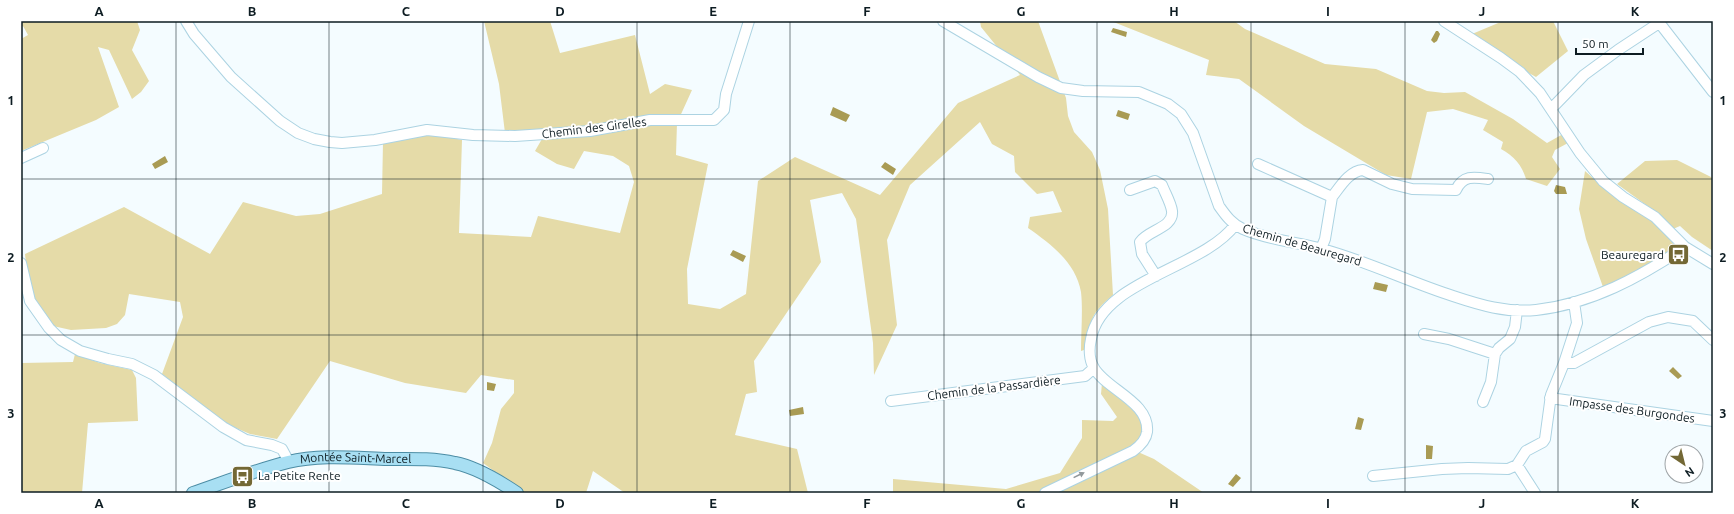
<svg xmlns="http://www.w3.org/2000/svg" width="1734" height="514" viewBox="0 0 1734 514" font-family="Ubuntu,sans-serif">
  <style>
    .green { fill: #e5dba8 }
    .water { fill: #a99b54 }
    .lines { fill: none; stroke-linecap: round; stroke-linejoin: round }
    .minor-casing { stroke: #acd3e2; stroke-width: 12 }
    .major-casing { stroke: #4c8da5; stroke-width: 14 }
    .minor { stroke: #fff; stroke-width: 10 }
    .major { stroke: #a8dff3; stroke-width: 12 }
    .oneway { fill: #92999c }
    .grid { fill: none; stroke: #0d1c22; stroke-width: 1; stroke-opacity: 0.55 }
    .labels { text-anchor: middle; stroke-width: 4; stroke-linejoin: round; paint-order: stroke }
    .street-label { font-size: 12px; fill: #0d1c22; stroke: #fff }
    .poi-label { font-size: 12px; fill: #0d1c22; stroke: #fff; text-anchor: end }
    .neatline { fill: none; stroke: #0d1c22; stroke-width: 1.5 }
    .grid-label { font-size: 13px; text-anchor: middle; font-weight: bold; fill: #0d1c22 }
  </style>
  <rect width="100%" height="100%" fill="#f4fcff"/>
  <path class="green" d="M21,21H137L140,30L132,50L149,81L141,92L132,99L109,50L98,47L119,107L96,120L21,151V39L28,35L23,26L21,27Z
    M484,21H550L560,53L635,35L650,94L665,84L692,90L677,123L676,155L708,164L687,269L688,304L720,309L746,294L758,181L795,157L880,195L958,103L1020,75L981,27L980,21H1038L1066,98L1068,116L1074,132L1092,152L1100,170L1108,209L1113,295C1090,314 1090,322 1084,350L1081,351C1081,333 1083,309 1081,292C1076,263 1051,244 1028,228L1030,217L1062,212L1053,191L1037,194L1015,172L1014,156L992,144L980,122L910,185L887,240L897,325L874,375L873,343L856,219L842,193L810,200L821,262L754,361L757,392L746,394L735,435L797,449L808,493H625L593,471L586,493H524L483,463L492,443L501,409L514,393V380L481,375L466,393L405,383L330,361L277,439L250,434L222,422L162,374L183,317L180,302L129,294L125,315L117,324L106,328L71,330L53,326L32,297L28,282L25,254L124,207L210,254L243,202L296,216L320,214L382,194L383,142L419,135H437L462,140L459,233L531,237L538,216L620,233L634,182L629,166L613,156L584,151L574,169L557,164L535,151L546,132L505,133L499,84Z
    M1111,21H1234L1245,29L1325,64L1376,69L1427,91L1444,93L1465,92L1513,119L1547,143L1563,134L1568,143L1555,150L1552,157L1560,169L1547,186L1526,179C1522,165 1514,156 1501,149L1503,142L1483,130L1488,120L1453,109L1427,112L1411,179L1386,175L1304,126L1239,79L1206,75L1209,60Z
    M1503,21H1553L1568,51L1536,77L1527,72L1524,68L1472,34Z
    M1677,160L1713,178V251L1692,237L1680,226L1673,229L1660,215L1617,184L1645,161Z
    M1585,171L1614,197L1636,208L1656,223L1677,248L1627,278L1603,287L1586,239L1579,209Z
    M75,354L100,363L132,370L136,378L138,421L88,423L82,493H21V363L73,362Z
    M1102,383L1141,417L1145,426L1138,452L1154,459L1204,493H893V479L1006,489L1060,473L1082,438V420L1113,421L1117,417L1101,394Z"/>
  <path class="water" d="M1113,28L1127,32L1126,37L1111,32Z
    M1436,31H1438L1440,34L1437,41L1434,43L1431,40Z
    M833,107L850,115L846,122L830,115Z
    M1118,110L1130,114L1128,120L1116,116Z
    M165,156L168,162L155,169L152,164Z
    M885,162L896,169L893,175L881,167Z
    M1556,185L1565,187L1567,194H1556L1554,191Z
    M733,250L746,256L743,262L730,255Z
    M1375,282L1388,285L1386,292L1373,289Z
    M1673,367L1682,376L1678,379L1669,371Z
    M487,382L496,384L494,391L487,390Z
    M803,407L804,414L790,416L789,410Z
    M1358,417L1364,419L1361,430L1355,429Z
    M1426,445L1433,446L1432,459H1426Z
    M1236,474L1241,478L1233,487L1228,484Z"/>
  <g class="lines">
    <defs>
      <path id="minor" d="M186,21L194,34L231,77L280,121L298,133L314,139L330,142L342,143L375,140L427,130L473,135L515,136L590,131L650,120H714L724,110L726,94L749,21
        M943,21L1038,77L1061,88L1083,91L1139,92L1168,104L1181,114L1193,133L1219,206C1226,216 1232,224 1243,229C1268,240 1296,242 1322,249C1367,261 1409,282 1453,296C1480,305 1506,313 1536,310C1591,304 1640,277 1685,247
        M1444,21L1501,58L1520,72L1540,93L1580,153L1603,181L1623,197L1655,217L1685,247L1713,264
        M1658,21L1713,92
        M1551,109L1584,75L1618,50L1659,23
        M21,158L43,148
        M1258,164L1332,197L1325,239L1321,249
        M1130,190L1155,181L1162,185C1165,193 1171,203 1172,211C1174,228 1148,230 1140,242L1142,254L1156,276
        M1332,197C1340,187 1349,171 1363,170L1392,184L1412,189L1456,190C1463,175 1474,177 1488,179
        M21,263L30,301L49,328L61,340L80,351L108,359L132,364L154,375L223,427L246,440L272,445L282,449L289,462
        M1424,334L1449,339L1495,354
        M1564,363H1574L1649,322L1668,317L1693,321L1713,340
        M1550,398L1713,421
        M891,401L1085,376L1094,368
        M1483,402L1491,382L1495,354L1499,348L1510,339L1515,327L1517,310
        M1517,465L1535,493
        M1373,476L1442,469L1468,468L1508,469L1517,465L1526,451L1543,442L1545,439L1551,395L1564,363L1577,323L1574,302
        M1045,493L1133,451C1140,446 1146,440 1147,432C1150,402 1107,390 1094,368C1089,360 1089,348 1091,339C1101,280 1202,269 1235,225"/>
      <g id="major">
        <path id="s1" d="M193,493C225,482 256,470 288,462C320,454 356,458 388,459C410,459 433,458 455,463C476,467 499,481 517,493"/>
      </g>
    </defs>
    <use href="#minor" class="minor-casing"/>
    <use href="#major" class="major-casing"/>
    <use href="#minor" class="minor"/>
    <use href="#major" class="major"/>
  </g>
  <defs><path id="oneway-solid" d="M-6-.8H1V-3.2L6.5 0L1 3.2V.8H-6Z"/></defs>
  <use class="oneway" href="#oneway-solid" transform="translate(1079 475) rotate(-26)"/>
  <path class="grid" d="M176,21V493M329,21V493M483,21V493M637,21V493M790,21V493M944,21V493M1097,21V493M1251,21V493M1405,21V493M1558,21V493M21,179H1713M21,335H1713"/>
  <defs>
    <symbol id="bus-square" viewBox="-11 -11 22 22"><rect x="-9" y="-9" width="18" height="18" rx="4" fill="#736835" stroke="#fff"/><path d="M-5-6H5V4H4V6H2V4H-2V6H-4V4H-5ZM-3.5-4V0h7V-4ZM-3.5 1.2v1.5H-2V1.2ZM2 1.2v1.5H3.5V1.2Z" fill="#fff"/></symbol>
  </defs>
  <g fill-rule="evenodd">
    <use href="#bus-square" x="1666" y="242" width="25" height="25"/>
    <use href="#bus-square" x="230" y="464" width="25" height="25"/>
  </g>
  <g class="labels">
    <g class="street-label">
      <text transform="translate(594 128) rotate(-7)" y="4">Chemin des Girelles</text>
      <text transform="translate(1302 245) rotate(16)" y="4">Chemin de Beauregard</text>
      <text transform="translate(994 388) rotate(-7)" y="4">Chemin de la Passardière</text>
      <text transform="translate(1632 410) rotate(8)" y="4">Impasse des Burgondes</text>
      <text dy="4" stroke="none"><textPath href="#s1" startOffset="168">Montée Saint-Marcel</textPath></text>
    </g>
    <g class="poi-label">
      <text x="1664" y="259">Beauregard</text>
      <text x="258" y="480" text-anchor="start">La Petite Rente</text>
    </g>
  </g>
  <rect width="1734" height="514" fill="none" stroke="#ffffff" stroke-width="44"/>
  <g transform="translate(1684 464) rotate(145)"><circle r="19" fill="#ffffff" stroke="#9ea4a7"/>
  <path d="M0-3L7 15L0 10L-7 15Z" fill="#736835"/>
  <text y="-6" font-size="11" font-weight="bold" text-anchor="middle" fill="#0d1c22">N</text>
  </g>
  <path d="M1576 48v6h67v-6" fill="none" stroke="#0d1c22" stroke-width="2"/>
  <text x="1582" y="48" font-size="12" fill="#0d1c22" stroke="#ffffff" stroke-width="3" paint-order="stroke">50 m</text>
  <rect x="22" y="22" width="1690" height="470" class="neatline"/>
  <g class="grid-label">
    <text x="99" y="16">A</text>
    <text x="252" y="16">B</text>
    <text x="406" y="16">C</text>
    <text x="560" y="16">D</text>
    <text x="713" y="16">E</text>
    <text x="867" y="16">F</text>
    <text x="1021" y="16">G</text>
    <text x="1174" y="16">H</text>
    <text x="1328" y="16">I</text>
    <text x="1482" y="16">J</text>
    <text x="1635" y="16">K</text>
    <text x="11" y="105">1</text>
    <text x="1723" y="105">1</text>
    <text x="11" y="262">2</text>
    <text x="1723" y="262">2</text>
    <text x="11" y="418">3</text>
    <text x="1723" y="418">3</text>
    <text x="99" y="508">A</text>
    <text x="252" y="508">B</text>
    <text x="406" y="508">C</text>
    <text x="560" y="508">D</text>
    <text x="713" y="508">E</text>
    <text x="867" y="508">F</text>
    <text x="1021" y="508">G</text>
    <text x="1174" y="508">H</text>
    <text x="1328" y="508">I</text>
    <text x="1482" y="508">J</text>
    <text x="1635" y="508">K</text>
  </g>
</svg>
